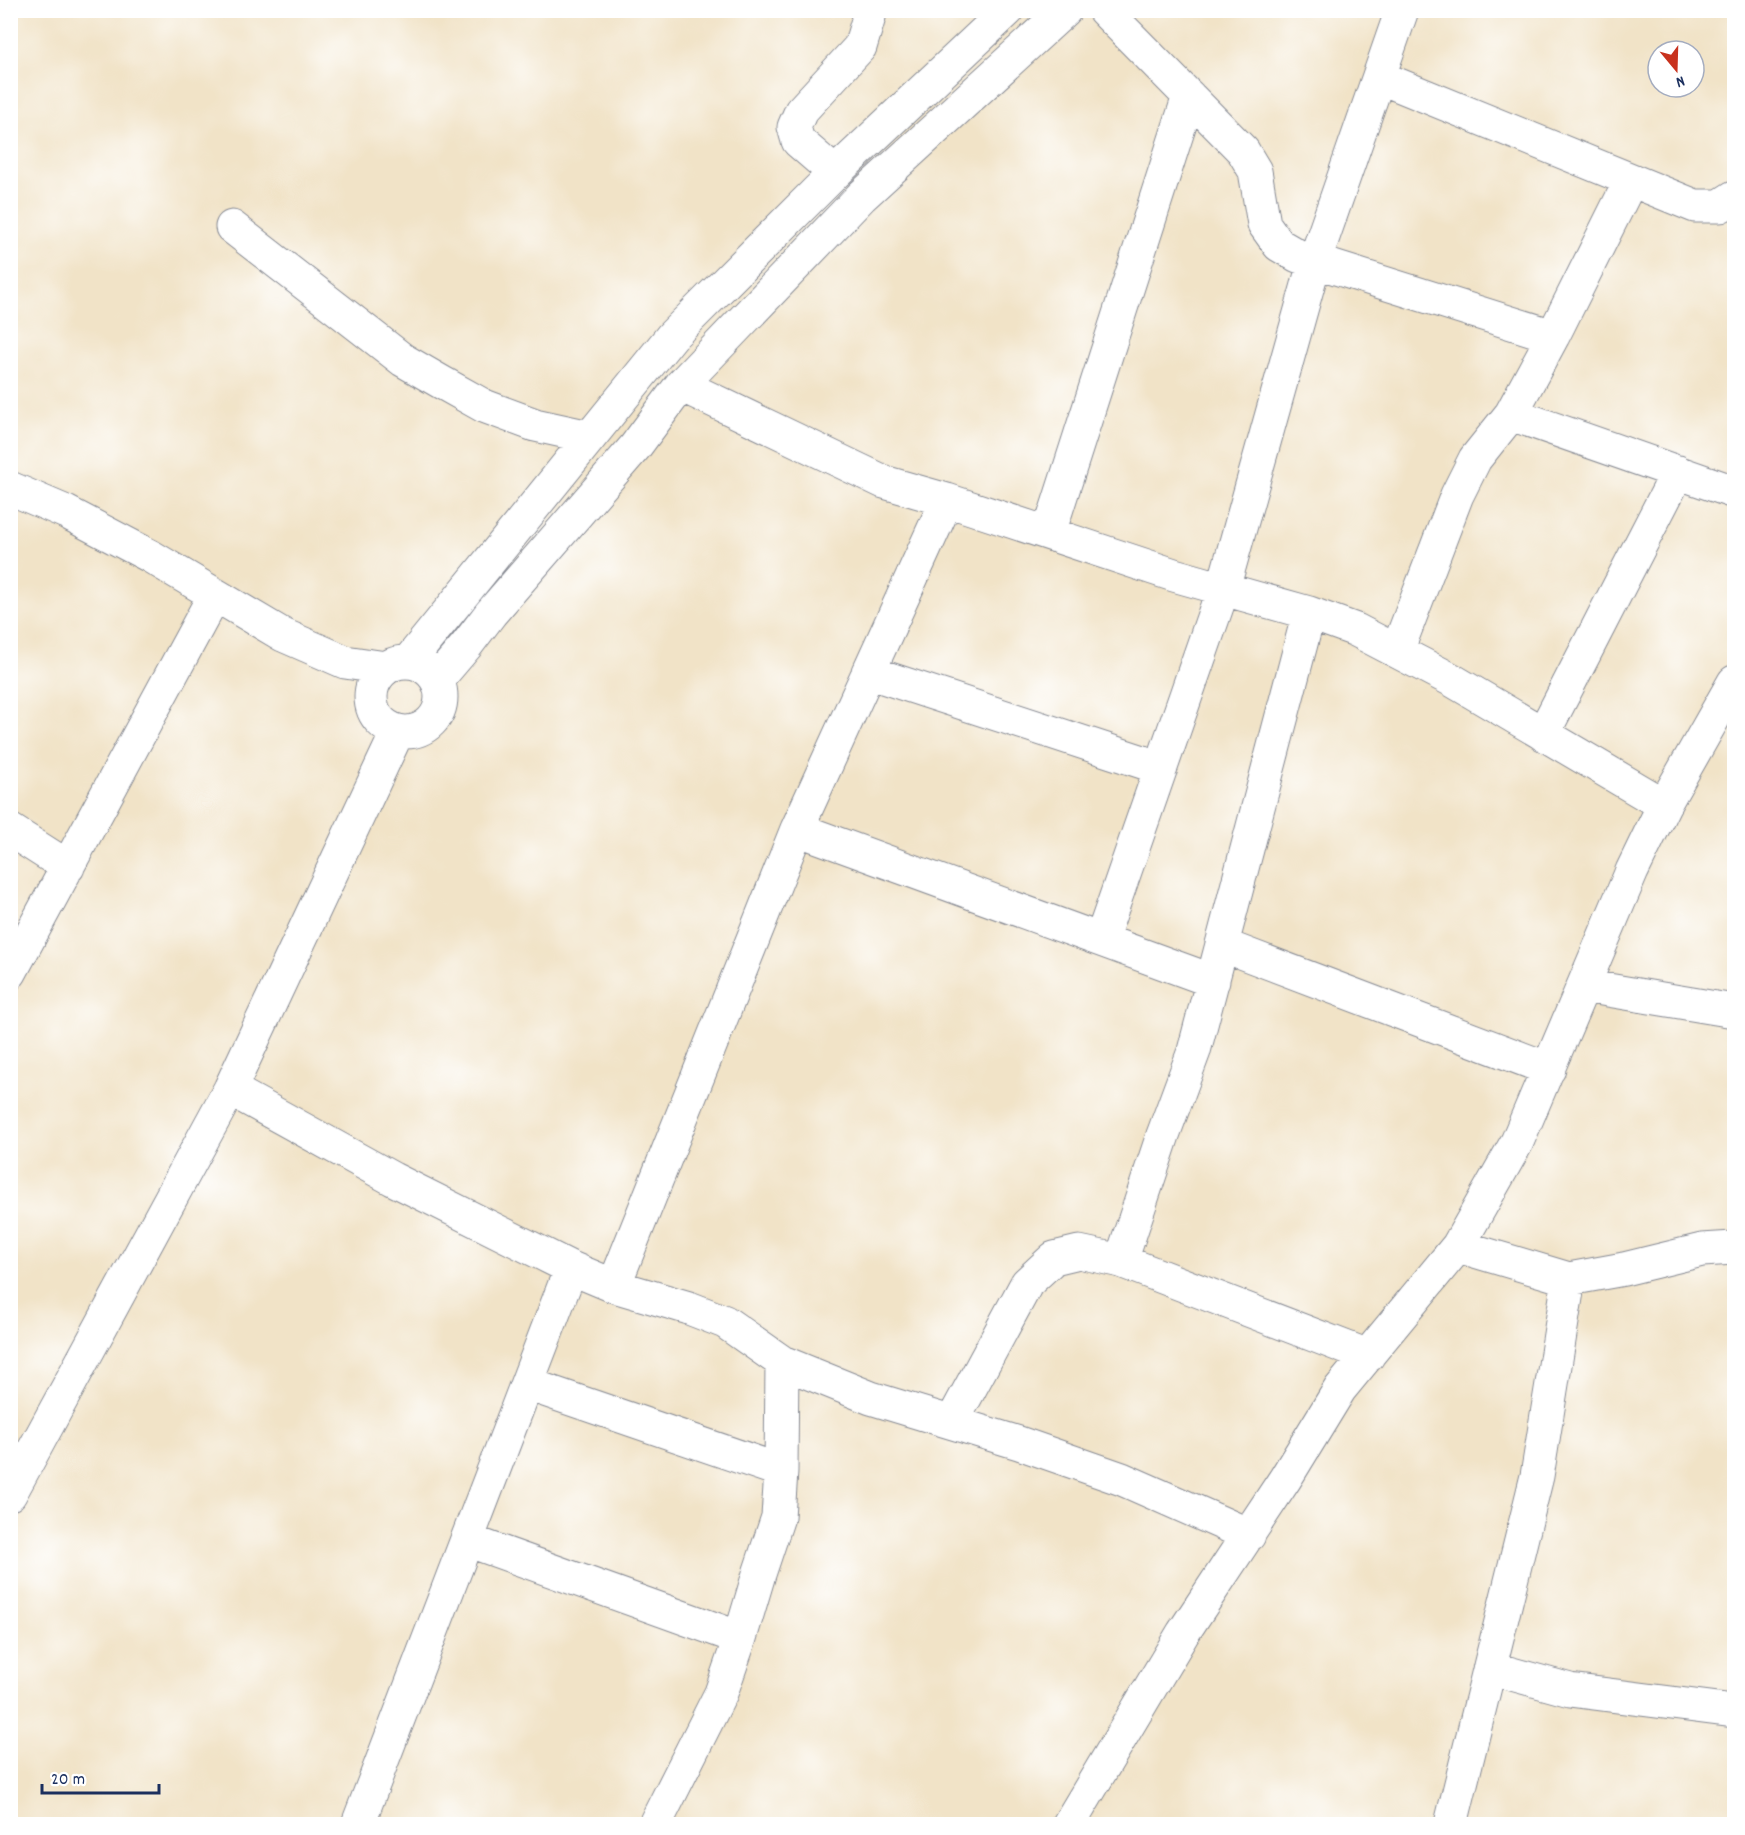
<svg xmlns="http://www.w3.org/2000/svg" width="1745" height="1835" viewBox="0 0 1745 1835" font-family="Dekko,sans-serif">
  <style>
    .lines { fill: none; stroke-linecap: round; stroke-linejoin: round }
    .minor-casing { stroke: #868992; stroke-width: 35 }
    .minor { stroke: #fff; stroke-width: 33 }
  </style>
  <rect width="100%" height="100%" fill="#fff"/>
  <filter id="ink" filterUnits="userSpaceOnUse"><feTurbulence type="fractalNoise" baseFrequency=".0167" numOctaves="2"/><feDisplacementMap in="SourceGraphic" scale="12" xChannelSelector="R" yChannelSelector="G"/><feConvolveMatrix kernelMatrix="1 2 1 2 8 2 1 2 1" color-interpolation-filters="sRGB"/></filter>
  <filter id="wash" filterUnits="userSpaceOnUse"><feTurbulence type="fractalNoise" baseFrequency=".008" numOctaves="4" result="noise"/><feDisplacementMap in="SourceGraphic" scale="24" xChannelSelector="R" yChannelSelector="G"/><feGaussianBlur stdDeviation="1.35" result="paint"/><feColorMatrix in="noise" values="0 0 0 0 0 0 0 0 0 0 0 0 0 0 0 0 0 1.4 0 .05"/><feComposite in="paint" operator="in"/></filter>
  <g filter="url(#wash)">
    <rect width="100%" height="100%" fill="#f1e3c7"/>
  </g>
  <g filter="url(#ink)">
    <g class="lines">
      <defs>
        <path id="minor" d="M1104,10L1243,151L1255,171L1264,224L1279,245L1298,256L1553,336
          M1379,77L1695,206H1720L1734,197
          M835,173L798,141L794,127L801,111L860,47L869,17L866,10
          M232,227L403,360L441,382L484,406L535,425L590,437
          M681,385L884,482L947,500L1174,575L1309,613L1356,630L1452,680L1664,805
          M1511,414L1734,492
          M10,488L66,512L150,556L283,635L345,662L386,668
          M1049,533L1189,96
          M1397,651L1457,495L1475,459L1511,414L1553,336L1631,180
          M408,662L672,336L835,173L1008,10
          M371 697a35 35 0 1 1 70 0a35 35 0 1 1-70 0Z
          M868,672L1161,768
          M437,680L466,646L491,613L635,447L681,385L862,196L1065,10
          M1543,734L1678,472
          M797,829L1213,981
          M10,830L68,867
          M1101,940L1223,589L1315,260L1402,10
          M1222,945L1549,1069
          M10,973L214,596
          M1584,986L1734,1011
          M230,1089L393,1179L571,1268L614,1286L689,1308L725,1322L782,1362L871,1398L1019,1443L1122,1479L1249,1535
          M1458,1246L1569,1279L1624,1269L1702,1250L1734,1248
          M1121,1261L1163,1135L1194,1051L1309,613
          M614,1286L797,829L947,500
          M527,1384L781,1471
          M952,1422L1027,1283L1054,1258L1079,1252L1121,1261L1368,1356
          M10,1494L230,1089L398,731
          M467,1540L740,1638
          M1490,1668L1570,1690L1734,1711
          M358,1824L571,1268
          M655,1824L721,1693L740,1638L759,1574L778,1517L781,1471L782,1362
          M1069,1824L1183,1633L1285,1479L1340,1389L1458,1246L1517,1142L1632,871L1664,805L1734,682
          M1451,1824L1537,1476L1569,1279"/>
      </defs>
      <use href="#minor" class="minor-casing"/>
      <use href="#minor" class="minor"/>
    </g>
  </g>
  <rect width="1745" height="1835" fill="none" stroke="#fff" stroke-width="36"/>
  <g transform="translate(1676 69) rotate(161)"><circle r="28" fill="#ffffff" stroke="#a4acbf" stroke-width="1.5"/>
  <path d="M0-4.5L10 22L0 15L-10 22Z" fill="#c8321e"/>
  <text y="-9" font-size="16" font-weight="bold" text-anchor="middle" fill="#1b2f5e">N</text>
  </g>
  <path d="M42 1784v9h117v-9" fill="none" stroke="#1b2f5e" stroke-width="3"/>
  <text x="51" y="1784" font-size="18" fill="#1b2f5e" stroke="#ffffff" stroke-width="4.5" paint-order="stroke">20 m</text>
</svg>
